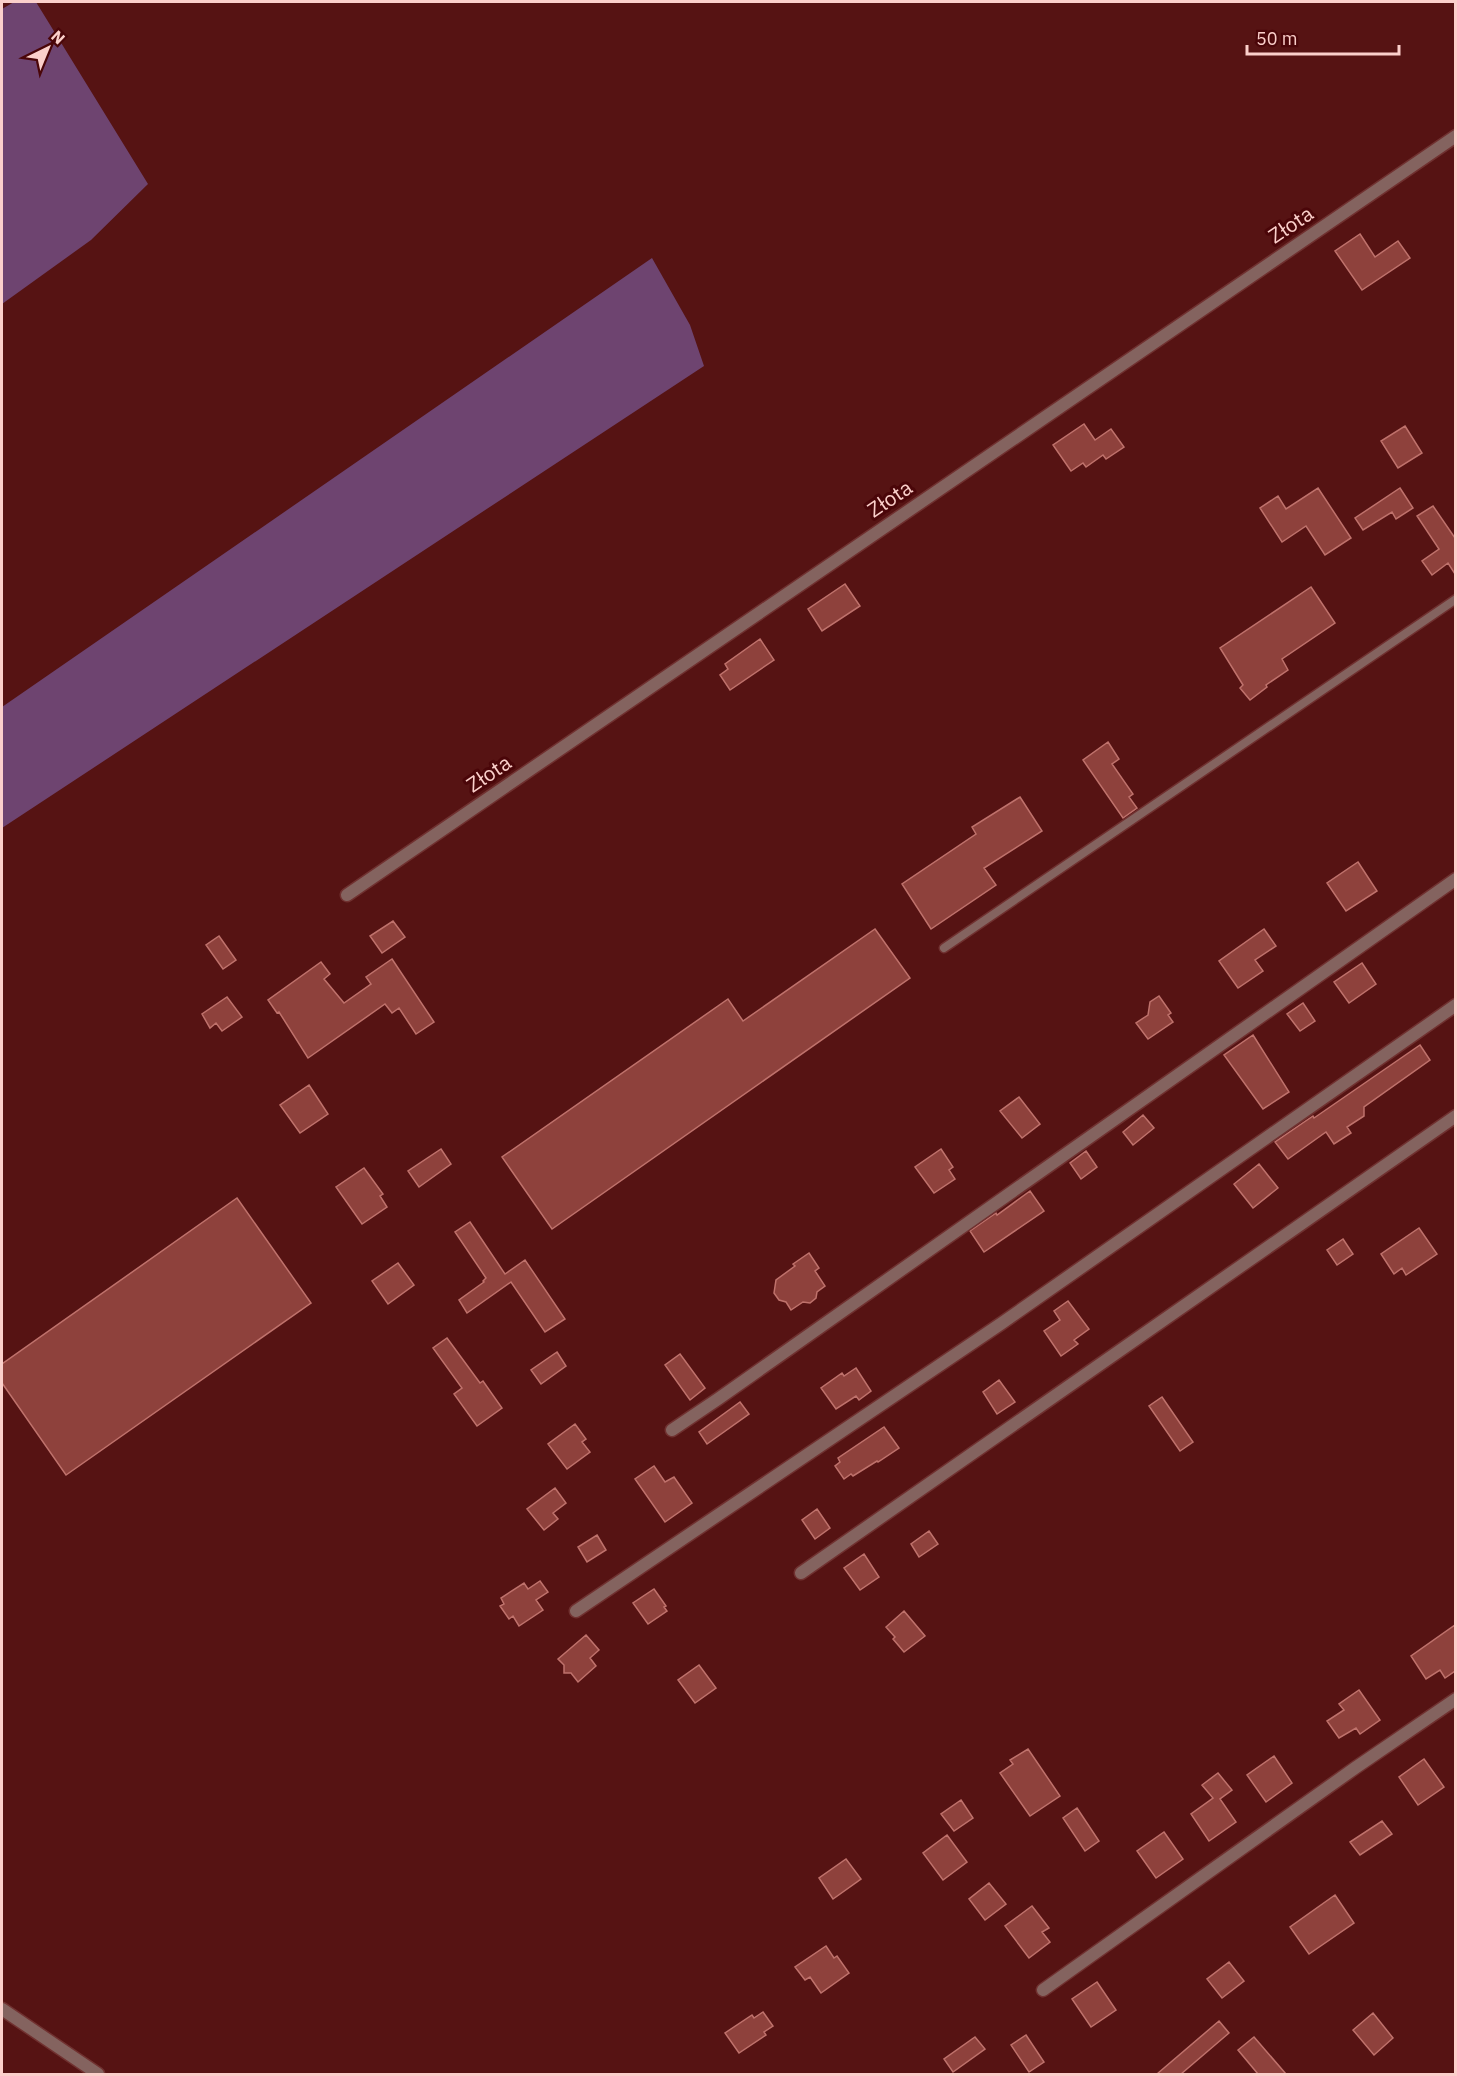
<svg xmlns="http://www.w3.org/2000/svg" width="1457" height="2076" viewBox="0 0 1457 2076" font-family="'IBM Plex Sans',sans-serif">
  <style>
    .green { fill: #6e4470 }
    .building { fill: #8e413c; stroke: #bf726c; stroke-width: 1.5 }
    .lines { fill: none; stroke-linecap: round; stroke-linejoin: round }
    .lane-casing { stroke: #703130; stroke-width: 11 }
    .street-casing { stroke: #703130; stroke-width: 15 }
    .lane { stroke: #84635f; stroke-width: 8 }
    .street { stroke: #84635f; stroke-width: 12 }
    .labels { text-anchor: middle; stroke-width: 6; stroke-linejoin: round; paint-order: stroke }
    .street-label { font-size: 21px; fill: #fbd0cb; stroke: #4a0609 }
  </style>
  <rect width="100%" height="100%" fill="#561313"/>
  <path class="green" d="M14,2H36L148,184L91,240L2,304V9Z
    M652,258L690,325L704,366L2,828V707Z"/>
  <path class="building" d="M1360,234L1375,257L1398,241L1410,258L1362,290L1335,251Z
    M1084,424L1095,440L1111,429L1124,447L1106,459L1103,455L1086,467L1083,463L1071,471L1053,445Z
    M1405,426L1422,453L1398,468L1381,441Z
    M1318,488L1351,538L1325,555L1306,526L1282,542L1260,508L1278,496L1286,509Z
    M1400,488L1413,508L1396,519L1392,512L1363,530L1355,518Z
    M1433,506L1455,538V574L1448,563L1432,575L1422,561L1439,549L1417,516Z
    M845,584L860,606L822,631L808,609Z
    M1311,587L1335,623L1282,659L1288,670L1266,685L1267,687L1250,700L1240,688L1243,685L1220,648Z
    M760,639L774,660L730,690L720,675L728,669L725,664Z
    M1108,742L1119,759L1112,764L1133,794L1129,797L1137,808L1123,818L1083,760Z
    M1020,797L1042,831L984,868L996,885L931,929L902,884L976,834L972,827Z
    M1358,862L1377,891L1346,911L1327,883Z
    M393,921L405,937L382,953L370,936Z
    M875,929L910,978L552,1229L502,1157L728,999L743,1021Z
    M1264,929L1276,946L1255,960L1263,971L1238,988L1219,961Z
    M219,936L236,960L223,969L206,945Z
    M392,959L434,1022L416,1034L399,1008L392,1013L385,1004L308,1058L279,1012L277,1013L268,1000L321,962L330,974L324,979L344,1003L371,984L366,977Z
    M1362,963L1376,984L1349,1003L1334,982Z
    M1159,996L1171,1013L1168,1015L1173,1022L1148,1039L1136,1023L1148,1015L1150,1002Z
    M227,997L242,1017L222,1031L216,1023L210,1028L202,1014Z
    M1303,1003L1315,1021L1300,1031L1287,1014Z
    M1253,1035L1289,1092L1263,1109L1224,1055Z
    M1420,1045L1430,1060L1364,1107V1116L1347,1127L1351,1133L1334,1144L1326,1132L1288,1159L1275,1142L1313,1116L1314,1118Z
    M309,1085L328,1114L300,1133L280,1105Z
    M1019,1097L1040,1124L1022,1138L1000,1111Z
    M1143,1115L1154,1128L1133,1145L1123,1132Z
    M441,1149L451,1164L419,1187L408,1171Z
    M941,1149L953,1167L949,1170L955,1179L934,1193L915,1167Z
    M1086,1151L1097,1167L1081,1179L1070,1163Z
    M1259,1164L1278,1188L1253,1208L1234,1184Z
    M364,1168L383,1194L380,1196L387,1207L362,1224L336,1187Z
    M1030,1191L1044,1211L984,1252L970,1231L996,1213L997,1215Z
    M237,1198L311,1303L66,1475L2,1383V1364Z
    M470,1222L505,1274L525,1260L565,1319L545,1332L511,1282L467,1313L459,1300L484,1282L483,1281L486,1278L455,1232Z
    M1419,1228L1437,1254L1406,1275L1402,1268L1394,1274L1381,1254Z
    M1343,1239L1353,1254L1337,1265L1327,1250Z
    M809,1253L819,1268L815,1271L825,1286L817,1292L816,1298L810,1303L803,1302L791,1310L786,1302L779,1300L774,1293L776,1280L795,1266L793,1264Z
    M398,1263L414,1285L388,1304L372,1281Z
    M1068,1301L1089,1329L1074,1340L1078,1344L1061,1356L1044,1331L1060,1320L1054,1311Z
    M447,1338L480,1383L483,1381L502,1408L477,1426L454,1394L462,1388L433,1348Z
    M557,1352L566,1366L541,1384L531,1370Z
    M680,1354L705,1388L690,1400L665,1365Z
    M856,1368L871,1391L859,1400L856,1396L836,1409L821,1388L842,1373L844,1376Z
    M999,1380L1015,1402L997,1414L983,1392Z
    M1162,1397L1193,1442L1180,1451L1149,1406Z
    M740,1402L749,1414L707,1444L699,1432Z
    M575,1424L586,1439L582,1442L590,1452L567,1469L548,1444Z
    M884,1427L899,1448L878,1462L877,1461L853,1476L851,1474L844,1479L835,1466L840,1462L838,1458Z
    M654,1466L665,1482L674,1477L692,1503L665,1522L635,1479Z
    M555,1488L566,1503L553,1513L558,1519L544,1530L527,1509Z
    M817,1509L830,1528L815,1539L802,1520Z
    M929,1531L938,1544L919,1557L911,1544Z
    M597,1535L606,1550L587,1562L578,1547Z
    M864,1554L879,1577L860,1590L844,1568Z
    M540,1581L548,1592L536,1600L543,1610L519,1626L513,1616L509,1619L500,1606L504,1604L501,1598L524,1583L528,1589Z
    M654,1589L666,1606L664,1607L667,1611L648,1624L633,1603Z
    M904,1611L925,1636L904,1652L893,1639L895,1637L886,1627Z
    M1455,1625V1671L1445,1678L1440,1670L1426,1679L1411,1656Z
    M586,1635L599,1650L590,1658L596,1666L578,1682L571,1673H564V1665L558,1659Z
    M699,1665L716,1688L695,1703L678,1680Z
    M1359,1690L1380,1720L1360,1734L1356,1728L1339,1738L1327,1721L1344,1710L1339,1704Z
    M1028,1749L1060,1796L1030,1816L1000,1773L1013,1764L1010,1760Z
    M1274,1756L1292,1783L1266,1802L1247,1775Z
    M1424,1759L1444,1787L1418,1805L1399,1777Z
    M1218,1773L1232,1790L1220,1799L1236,1822L1209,1841L1191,1814L1213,1798L1202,1785Z
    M961,1800L973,1818L954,1831L941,1814Z
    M1077,1808L1099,1841L1085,1851L1063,1818Z
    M1382,1821L1392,1834L1360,1855L1350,1842Z
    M1164,1832L1183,1859L1156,1878L1137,1851Z
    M947,1835L967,1862L943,1880L923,1853Z
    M846,1859L861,1879L833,1899L819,1878Z
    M989,1883L1006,1904L985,1920L969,1899Z
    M1335,1895L1354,1923L1309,1954L1290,1927Z
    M1032,1906L1049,1928L1042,1932L1050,1942L1029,1958L1005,1926Z
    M826,1946L834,1958L837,1956L849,1973L821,1993L810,1977L805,1980L795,1967Z
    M1229,1962L1244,1981L1222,1998L1207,1979Z
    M1097,1982L1116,2010L1091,2027L1072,1999Z
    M763,2012L773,2026L764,2032L766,2035L739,2053L725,2033L752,2015L754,2018Z
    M1373,2013L1393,2038L1374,2055L1353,2030Z
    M1219,2021L1229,2033L1181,2074H1157Z
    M1026,2035L1044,2062L1029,2072L1011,2045Z
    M975,2037L985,2049L953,2072L944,2059Z
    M1254,2037L1286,2074H1258L1238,2050Z"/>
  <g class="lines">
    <defs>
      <path id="lane" d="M944,948L1456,599"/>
      <path id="street" d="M347,895L1456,136
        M672,1430L718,1399L1456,879
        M801,1573L1456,1116
        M576,1611L1002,1323L1456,1005
        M1043,1990L1355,1768L1456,1699
        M2,2009L98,2074"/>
    </defs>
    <use href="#lane" class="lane-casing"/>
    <use href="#street" class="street-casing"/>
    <use href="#lane" class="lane"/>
    <use href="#street" class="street"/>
  </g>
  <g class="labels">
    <g class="street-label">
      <text transform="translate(1291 225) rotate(-34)" y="7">Złota</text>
      <text transform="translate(890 499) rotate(-34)" y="7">Złota</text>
      <text transform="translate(489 774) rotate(-34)" y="7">Złota</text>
    </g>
  </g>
  <rect width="1457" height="2076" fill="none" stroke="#fbd0cb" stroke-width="6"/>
  <g transform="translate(48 48) rotate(43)" stroke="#4a0609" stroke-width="4.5" paint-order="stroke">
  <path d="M0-4.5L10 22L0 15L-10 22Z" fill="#fbd0cb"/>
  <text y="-9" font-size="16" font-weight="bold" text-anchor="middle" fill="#fbd0cb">N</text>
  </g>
  <path d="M1247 45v9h152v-9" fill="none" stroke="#fbd0cb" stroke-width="3"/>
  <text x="1256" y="45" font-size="18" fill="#fbd0cb" stroke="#4a0609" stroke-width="4.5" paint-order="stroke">50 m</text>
</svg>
